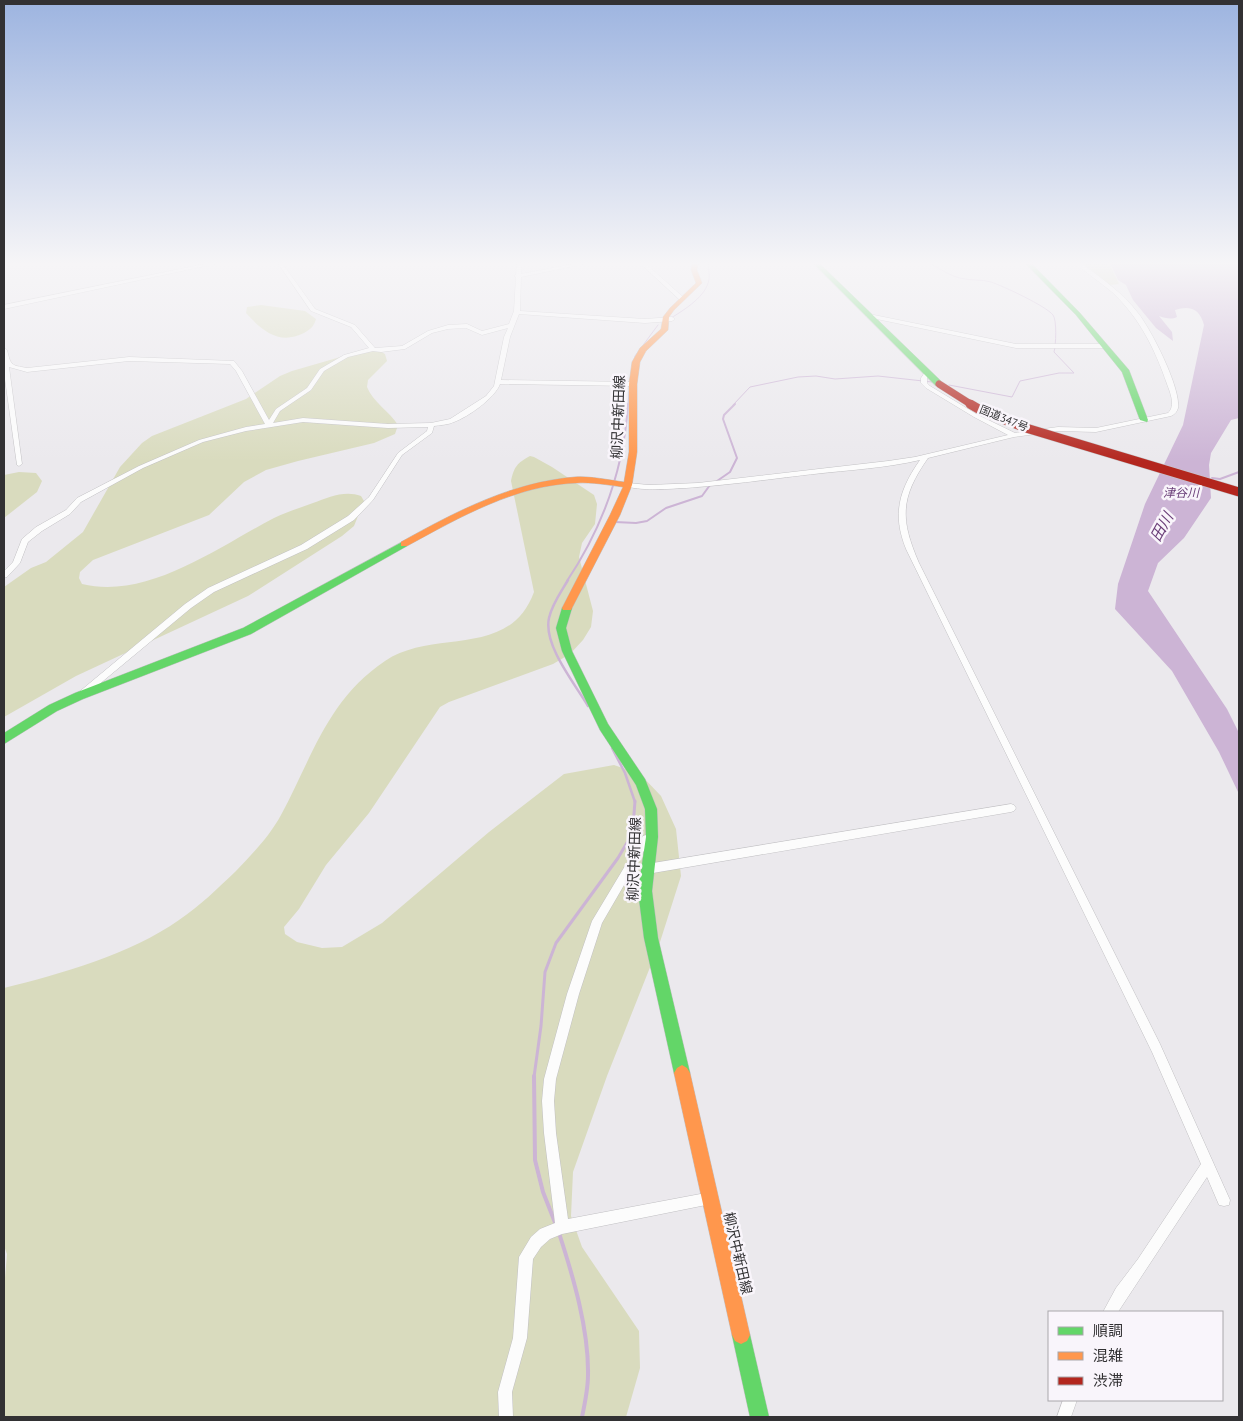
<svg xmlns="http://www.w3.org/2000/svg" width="1243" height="1421" viewBox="0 0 1243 1421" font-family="'PT Sans','Noto Sans JP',sans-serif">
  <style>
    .green { fill: #d9dbbe }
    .water { fill: #ccb4d5 }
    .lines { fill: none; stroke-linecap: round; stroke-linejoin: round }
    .stream-far4 { stroke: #ccb4d5; stroke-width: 1 }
    .stream-far3 { stroke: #ccb4d5; stroke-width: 2 }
    .stream-far2 { stroke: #ccb4d5; stroke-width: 2.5 }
    .stream-far1 { stroke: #ccb4d5; stroke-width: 3 }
    .stream { stroke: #ccb4d5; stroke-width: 4 }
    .street-casing { stroke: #c1c0c3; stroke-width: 1 }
    .fast-casing { stroke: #c1c0c3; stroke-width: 1 }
    .slow-casing { stroke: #c1c0c3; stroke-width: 1 }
    .street { fill: #fcfcfc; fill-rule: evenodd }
    .fast { fill: #63d668; fill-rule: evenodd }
    .slow { fill: #ff974d; fill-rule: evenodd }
    .jam-bridge-far1-casing { stroke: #c7c6c8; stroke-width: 8; stroke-linecap: butt }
    .jam-bridge-casing { stroke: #c7c6c8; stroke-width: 10; stroke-linecap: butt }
    .jam-bridge-far1 { stroke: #b3261e; stroke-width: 7 }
    .jam-bridge { stroke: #b3261e; stroke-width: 9 }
    .labels { text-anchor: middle; stroke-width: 5; stroke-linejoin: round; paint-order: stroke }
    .far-street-label { font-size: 11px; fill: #323133; stroke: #f9f5fb }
    .far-water-label { font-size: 12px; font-style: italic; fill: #6a3e78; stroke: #f9f5fb }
    .street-label { font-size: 14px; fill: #323133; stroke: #f9f5fb }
    .water-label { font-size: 15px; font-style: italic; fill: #6a3e78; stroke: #f9f5fb }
  </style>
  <rect width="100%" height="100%" fill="#ebe9ed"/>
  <path class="green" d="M1082,263H1109L1119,284L1110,285Z
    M261,305L305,311L316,319C314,326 311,329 304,333C280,345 263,332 246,313L247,307Z
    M368,349L380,351L385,354L387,361L368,380L367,387C372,401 390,412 398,425L395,434L374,443L298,461L266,470L244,482L209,515L93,560L80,572L79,578L82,584C148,600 218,547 274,518C286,512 300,508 313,503C329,497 345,490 361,496L364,501L354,526L342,536L248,596L76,676L4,717V587L31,568L46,562L83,532L120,467L142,443L152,436L246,399L280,376L292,371Z
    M530,456L534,457L552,467L594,495L597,504L595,524L582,543L579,557L593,611L591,627L583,640L570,654L553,664L449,702L440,707L369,813L326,865L299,909L284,927L285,934L297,942L322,948L342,947L382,923L489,832L564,774L614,765L640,774L661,796L676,829L681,876L660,942L607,1076L573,1172L571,1216L582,1247L639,1331L640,1368L626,1417H4V1290L7,1254L4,1246V988C61,974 131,954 179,920C200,906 218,888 236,871C253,853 269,837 281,815C312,758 327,700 385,661C434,628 509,660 534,592L511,481C514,467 517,463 530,456Z
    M19,472L36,473L42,481L37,492L4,518V475Z"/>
  <path class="water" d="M1110,263H1239V418L1231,420L1211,453L1209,465L1211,498L1184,538L1158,563L1148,591L1227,709L1239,733V794L1219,752L1172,671L1115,609L1118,584L1145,504L1183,425L1204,325C1200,309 1190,305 1175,310L1177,317C1171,320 1165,318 1159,316L1172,332L1173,341L1156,328L1133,300L1126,285L1118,280Z"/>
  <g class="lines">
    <path class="stream-far4" d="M929,263C939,268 950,276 960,278C970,281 982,279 991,282C1003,286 1046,306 1053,315C1057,320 1056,345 1054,352L1074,373H1059L1020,381L1012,397L949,385
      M671,318C684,310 707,296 709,279C710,274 708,268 708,263
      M629,384L635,356L658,325
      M628,405L629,392
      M733,405L750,387L798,377L816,376L835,379L878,376L932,382"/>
    <path class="stream-far3" d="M1212,478L1220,479L1239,472
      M717,481L730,472L737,458L723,419L724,415L735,404
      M615,522L636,523L647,521L666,508L702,496L710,485
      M567,581C603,527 624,468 628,404"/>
    <path class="stream-far2" d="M568,580C561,592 552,604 549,618C543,645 575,684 588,706
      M612,748L625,773L635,802"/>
    <path class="stream-far1" d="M534,1077L541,1026L545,972L556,943L618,858L628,841L633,827L635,801"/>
    <path class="stream" d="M534,1076L535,1160L543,1192L556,1225
      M559,1233C573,1276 589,1330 588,1375C588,1389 585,1403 582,1417"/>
    <defs>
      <path id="street" d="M210,263H219L4,309V305Z
        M278,263H282L315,309L355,325L375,348L402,346L428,331L448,325L467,324L482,331L509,324L514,311L516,277L514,276L516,275L517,263H521V274L579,263H588L521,277L520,311L645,319L672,317L675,319L672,321L645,323L519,314L510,337L501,380L633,382L636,384L633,386L500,384C495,398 468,417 454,422C448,425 440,425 434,426L432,433L402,455L373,500L354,520L307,549L214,592L191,608L85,696H79L78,694L79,692L185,604L208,588L301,545L348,516L369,497L398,453L427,431L428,427L388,428L303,422L246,431L203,442L143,468L81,502L70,514L42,531L28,542L20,563L7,577L4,578V571L13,562L22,539L36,527L66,510L77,498L139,466L199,440L246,427L265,424L236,371L230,364L129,361L27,372L9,367L22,464L19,466L17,465L4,372V348L7,350C11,366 11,365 27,368L129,357L234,361L242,371L269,420L276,409L307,388L320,369L344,355L369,348L351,327L311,311ZM466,328L482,335L508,328L504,337L494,386L486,396L450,419L431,423L388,424L303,418L273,423L280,411L311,390L324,371L348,357L373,351L381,352L405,349L432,333L448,329Z
        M640,263H645L684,298V300H680Z
        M1076,263H1081C1101,278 1123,293 1138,313C1151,329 1181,388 1178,408C1177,412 1175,414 1171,416L1096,432L1058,431L1014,437L928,458C900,498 900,519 919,563L1160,1044L1230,1200L1229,1205L1224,1206L1219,1205L1207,1177L1118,1312H1103L1116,1288L1138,1259L1201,1164L1152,1052L906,549C892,514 899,490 920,460C886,468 849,470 814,474C783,477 644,498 625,485L628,483L649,485L698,483L888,461L915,457L1008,435L974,417L926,388L921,383V378L925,372L927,371L930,373L927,378V383L930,386L978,415L1015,433L1058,427L1096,428L1168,413C1176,406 1170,392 1167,384C1155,349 1139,317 1112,292C1100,282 1086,273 1076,263Z
        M869,314L1016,344H1105L1108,346L1105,348H1016L867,317L866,316Z
        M1011,804L1014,805L1016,808L1014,811L1011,812L647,874L643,872L642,869L643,866L647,864Z
        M652,833L655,834L657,837L655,840L649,842L602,923L579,994L556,1079L554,1101L556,1133L568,1219L711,1192L716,1193L717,1198L716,1203L711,1204L562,1234L550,1239L541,1247L533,1259L527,1338L512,1392L513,1417H499L498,1392L513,1338L519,1257L531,1237L540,1229L555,1223L544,1133L542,1101L544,1079L567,994L592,921L643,836Z
        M1063,1400H1077L1071,1417H1057Z"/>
      <path id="fast" d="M813,263H819L942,382V386H936Z
        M1025,263H1031L1080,313L1129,370L1148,420L1147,422L1140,420L1122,372L1076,315Z
        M404,541L407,542V546L251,634L83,699L57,711L4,744V733L49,705L75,693L243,628Z
        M567,604L572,608L566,628L572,651L608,724L645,779L657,809L658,837L652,891L658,938L690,1073L687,1078L682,1081L677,1078L674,1073L644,938L638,891L646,837L645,809L636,785L600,730L562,651L556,628L562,608Z
        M741,1326L747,1329L750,1335L769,1417H750L732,1335L735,1329Z"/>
      <path id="slow" d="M692,263H698L697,270L702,283L674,310L669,317L668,330L646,351L640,362L637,384V452L632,485L620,515L571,610H563L562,608L610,515L623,487C608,485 592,482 577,483C516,485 460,517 407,546H401V542C455,512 512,482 575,477C591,476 608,480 624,482L629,452V384L632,362L640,348L661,329L663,317L670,308L696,283L691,270Z
        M682,1065L687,1068L690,1073L750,1335L747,1341L741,1344L735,1341L732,1335L674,1073L677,1068Z"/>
    </defs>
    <use href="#street" class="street-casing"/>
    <use href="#fast" class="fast-casing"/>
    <use href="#slow" class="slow-casing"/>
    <use href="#street" class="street"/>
    <use href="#fast" class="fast"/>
    <use href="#slow" class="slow"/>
    <defs>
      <path id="jam-bridge-far1" d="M939,384L972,405"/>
      <path id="jam-bridge" d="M970,404L982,411L1026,428L1239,492"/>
    </defs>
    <use href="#jam-bridge-far1" class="jam-bridge-far1-casing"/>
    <use href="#jam-bridge" class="jam-bridge-casing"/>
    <use href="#jam-bridge-far1" class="jam-bridge-far1"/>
    <use href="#jam-bridge" class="jam-bridge"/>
  </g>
  <linearGradient id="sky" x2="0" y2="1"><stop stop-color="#9db4e0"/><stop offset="0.57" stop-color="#f6f5f7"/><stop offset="1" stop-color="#f6f5f7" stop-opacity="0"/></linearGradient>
  <rect width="1243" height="462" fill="url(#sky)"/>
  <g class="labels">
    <g class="far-street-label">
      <text transform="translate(1004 418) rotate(22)" y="4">国道347号</text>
    </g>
    <g class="far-water-label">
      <text x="1181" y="497">津谷川</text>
    </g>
    <g class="street-label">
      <text transform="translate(618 417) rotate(-88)" y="5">柳沢中新田線</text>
      <text transform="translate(634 859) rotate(-88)" y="5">柳沢中新田線</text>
      <text transform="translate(738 1253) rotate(77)" y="5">柳沢中新田線</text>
    </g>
    <g class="water-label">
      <text transform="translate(1162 527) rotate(-61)" y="5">田川</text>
    </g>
  </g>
  <rect width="1243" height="1421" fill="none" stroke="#323133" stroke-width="10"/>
  <rect x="1048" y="1311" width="175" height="90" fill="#f9f5fb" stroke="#a9a7ab"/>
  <rect x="1058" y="1327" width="25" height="8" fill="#63d668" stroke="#a9a7ab"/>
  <text x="1093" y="1336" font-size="15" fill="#323133">順調</text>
  <rect x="1058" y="1352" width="25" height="8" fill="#ff974d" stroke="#a9a7ab"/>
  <text x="1093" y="1361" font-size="15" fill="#323133">混雑</text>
  <rect x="1058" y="1377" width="25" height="8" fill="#b3261e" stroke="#a9a7ab"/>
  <text x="1093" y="1386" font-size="15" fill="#323133">渋滞</text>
</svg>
